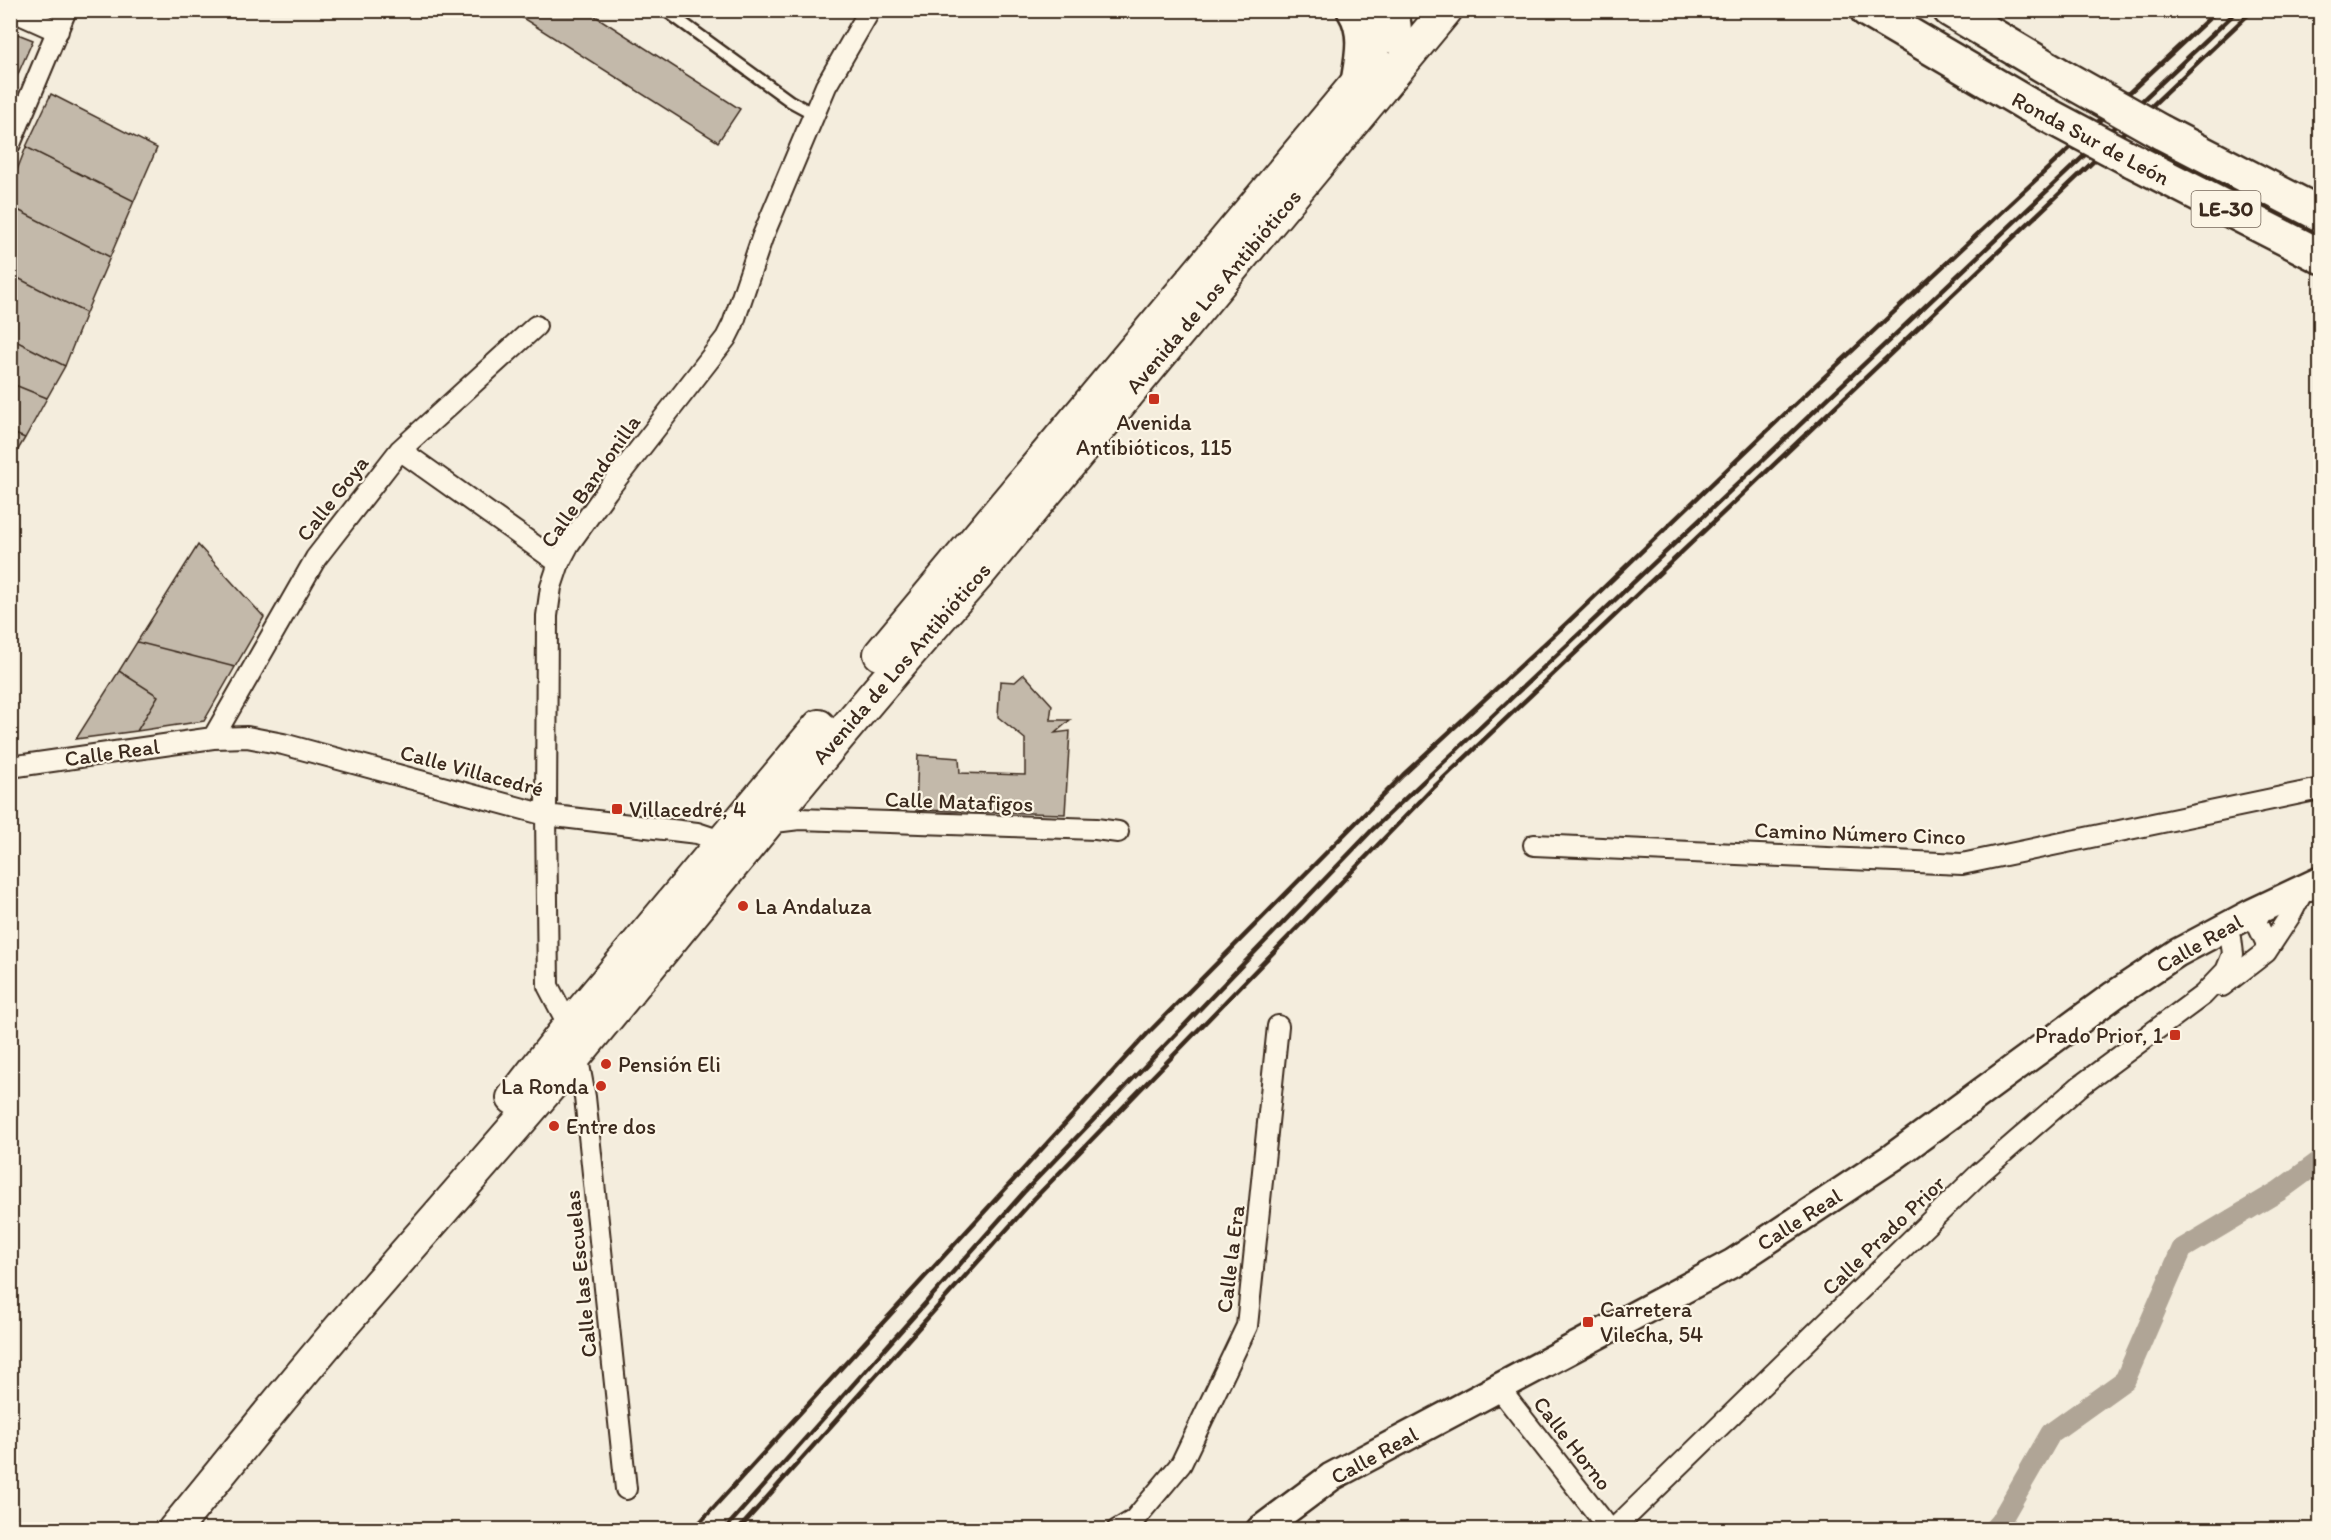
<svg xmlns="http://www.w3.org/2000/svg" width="2331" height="1540" viewBox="0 0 2331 1540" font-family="Itim,sans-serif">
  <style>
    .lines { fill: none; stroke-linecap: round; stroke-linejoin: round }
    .canal { stroke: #b0a596; stroke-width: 21 }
    .building { fill: #c3b9aa; stroke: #3b2a1e; stroke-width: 1.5 }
    .lane-casing { stroke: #3b2a1e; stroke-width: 15 }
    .street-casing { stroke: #3b2a1e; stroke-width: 24 }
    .secondary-casing { stroke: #3b2a1e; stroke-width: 32 }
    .primary-casing { stroke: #3b2a1e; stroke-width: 36 }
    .highway-casing { stroke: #3b2a1e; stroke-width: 38 }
    .lane { stroke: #fcf5e5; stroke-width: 10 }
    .street { stroke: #fcf5e5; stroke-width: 20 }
    .secondary { stroke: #fcf5e5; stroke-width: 27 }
    .primary { stroke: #fcf5e5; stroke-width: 32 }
    .highway { stroke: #fcf5e5; stroke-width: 33 }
    .rail { stroke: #3b2a1e; stroke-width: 4.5 }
    .highway-bridge-casing { stroke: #3b2a1e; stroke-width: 38; stroke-linecap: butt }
    .highway-bridge { stroke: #fcf5e5; stroke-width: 33 }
    .poi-dot { fill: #c8321e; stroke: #fcf5e5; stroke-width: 2 }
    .labels { text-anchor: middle; stroke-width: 4.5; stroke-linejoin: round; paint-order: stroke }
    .shield { fill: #fcf5e5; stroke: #75675a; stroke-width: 1.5 }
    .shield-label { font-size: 21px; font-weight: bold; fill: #3b2a1e }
    .street-label { font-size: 22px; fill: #3b2a1e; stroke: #fcf5e5 }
    .poi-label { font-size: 22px; fill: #3b2a1e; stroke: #fcf5e5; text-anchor: start }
  </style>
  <rect width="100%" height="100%" fill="#f4eddd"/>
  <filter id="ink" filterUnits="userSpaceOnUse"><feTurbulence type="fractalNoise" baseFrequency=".0167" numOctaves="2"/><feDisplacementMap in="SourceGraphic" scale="12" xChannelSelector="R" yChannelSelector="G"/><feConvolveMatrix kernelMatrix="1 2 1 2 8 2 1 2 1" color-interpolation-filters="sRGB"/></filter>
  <g filter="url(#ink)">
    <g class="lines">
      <path class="canal" d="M1993,1530L2000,1522L2051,1433L2125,1380L2182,1249L2279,1191L2320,1161"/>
    </g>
    <path class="building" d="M510,10H586L740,109L718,142Z
      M10,31L33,40L10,92Z
      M51,94L157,148L134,201L26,147Z
      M26,147L134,201L110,257L10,206V188Z
      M10,206L110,257L86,313L10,274Z
      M10,274L86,313L65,366L10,338Z
      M10,338L65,366L47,398L10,383Z
      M10,383L47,398L25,438L10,432Z
      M10,432L25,438L10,463Z
      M198,545L264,617L235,667L137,642Z
      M137,642L235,667L204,721L137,731L158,696L119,671Z
      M119,671L158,696L137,731L76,739Z
      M1024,674L1052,705L1050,720H1070L1055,733L1070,731L1065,814L916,810L918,755L959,758L960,773L1025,775V739L998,717L1000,681L1015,682Z"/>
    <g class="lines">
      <defs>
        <path id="lane" d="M665,10L790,101L814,114"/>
        <path id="street" d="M11,10L58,31
          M10,144L66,10
          M400,450L559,563
          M213,738L316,558L400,450L536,326
          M10,767L213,738L247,737L283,744L546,815L697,833L721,841
          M767,823L799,819L1096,829L1118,832
          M1534,845L1962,864L2320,789
          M2252,913L2266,942V952
          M2222,986L2266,952L2291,914L2304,889
          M569,1026L548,986L546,815L547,616L551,587L559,563L569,544L607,491L726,338L733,324L762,238L826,86L870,10
          M577,1054L585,1097L626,1489
          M1498,1387L1610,1530
          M1117,1530L1134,1520L1181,1464L1247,1326L1278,1026
          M1613,1530L1980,1173L2080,1086L2203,995L2226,971L2233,954L2231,938L2223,928"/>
        <path id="secondary" d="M1260,1530L1331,1477L1733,1263L1893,1157L2114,995L2177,953L2252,913L2320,881"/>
        <path id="primary" d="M880,654L1375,61
          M513,1098L569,1026L819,726
          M174,1530C234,1457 292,1383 354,1312C429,1225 505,1140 579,1052C711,893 839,731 977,576L1446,10"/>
        <path id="highway" d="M1354,10C1368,32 1362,58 1358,82
          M1867,10L2027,104
          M1950,10L2056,73
          M1361,21L1373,30L1395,37L1394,25L1388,10
          M2161,132L2320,214
          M2132,160L2320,256"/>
      </defs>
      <use href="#lane" class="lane-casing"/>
      <use href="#street" class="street-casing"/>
      <use href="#secondary" class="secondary-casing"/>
      <use href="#primary" class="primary-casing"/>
      <use href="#highway" class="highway-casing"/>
      <use href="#lane" class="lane"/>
      <use href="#street" class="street"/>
      <use href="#secondary" class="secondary"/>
      <use href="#primary" class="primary"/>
      <use href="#highway" class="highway"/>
      <path class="rail" d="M693,1530L1148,1033L1403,775L1568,622L1791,408L2218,10
        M724,1530L1024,1192L1372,830L2238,10
        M738,1530L1034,1199L1431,790L2253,10"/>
      <defs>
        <path id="highway-bridge" d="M2056,73L2161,132
          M2027,104L2132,160"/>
      </defs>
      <use href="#highway-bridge" class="highway-bridge-casing"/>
      <use href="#highway-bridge" class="highway-bridge"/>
    </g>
  </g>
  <g class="poi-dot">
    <rect x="1148" y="393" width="12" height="12" rx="3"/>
    <rect x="611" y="803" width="12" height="12" rx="3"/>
    <circle cx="743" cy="906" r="6"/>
    <rect x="2169" y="1029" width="12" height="12" rx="3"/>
    <circle cx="606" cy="1064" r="6"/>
    <circle cx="601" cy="1086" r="6"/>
    <circle cx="554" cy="1126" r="6"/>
    <rect x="1582" y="1316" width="12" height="12" rx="3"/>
  </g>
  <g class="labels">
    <rect class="shield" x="2191.5" y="191" width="69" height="36" rx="4.5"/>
    <g class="shield-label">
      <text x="2226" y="216">LE-30</text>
    </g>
    <g class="street-label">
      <text transform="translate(2091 138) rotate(28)" y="8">Ronda Sur de León</text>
      <text transform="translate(1213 291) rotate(-50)" y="8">Avenida de Los Antibióticos</text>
      <text transform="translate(590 481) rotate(-55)" y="8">Calle Bandonilla</text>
      <text transform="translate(332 498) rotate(-52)" y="8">Calle Goya</text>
      <text transform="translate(901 663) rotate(-49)" y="8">Avenida de Los Antibióticos</text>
      <text transform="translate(112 752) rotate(-8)" y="8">Calle Real</text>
      <text transform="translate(472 770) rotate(15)" y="8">Calle Villacedré</text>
      <text transform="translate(959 801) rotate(2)" y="8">Calle Matafigos</text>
      <text transform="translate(1860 833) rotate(2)" y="8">Camino Número Cinco</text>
      <text transform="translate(2199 943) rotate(-30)" y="8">Calle Real</text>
      <text transform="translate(1799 1219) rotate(-33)" y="8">Calle Real</text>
      <text transform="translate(1883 1235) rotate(-44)" y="8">Calle Prado Prior</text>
      <text transform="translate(1230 1259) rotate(-83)" y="8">Calle la Era</text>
      <text transform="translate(580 1274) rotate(-96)" y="8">Calle las Escuelas</text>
      <text transform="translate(1573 1443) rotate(52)" y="8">Calle Horno</text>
      <text transform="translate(1374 1455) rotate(-29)" y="8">Calle Real</text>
    </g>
    <g class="poi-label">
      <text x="1154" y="430" text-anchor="middle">Avenida<tspan x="1154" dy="25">Antibióticos, 115</tspan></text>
      <text x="629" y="817">Villacedré, 4</text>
      <text x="755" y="914">La Andaluza</text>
      <text x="2163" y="1043" text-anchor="end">Prado Prior, 1</text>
      <text x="618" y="1072">Pensión Eli</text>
      <text x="589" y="1094" text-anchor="end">La Ronda</text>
      <text x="566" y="1134">Entre dos</text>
      <text x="1600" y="1317">Carretera<tspan x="1600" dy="25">Vilecha, 54</tspan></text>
    </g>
  </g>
  <rect width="2331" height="1540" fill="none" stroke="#fcf5e5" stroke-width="36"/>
  <rect x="18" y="18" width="2295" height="1504" fill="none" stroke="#3b2a1e" stroke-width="2" filter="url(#ink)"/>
</svg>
